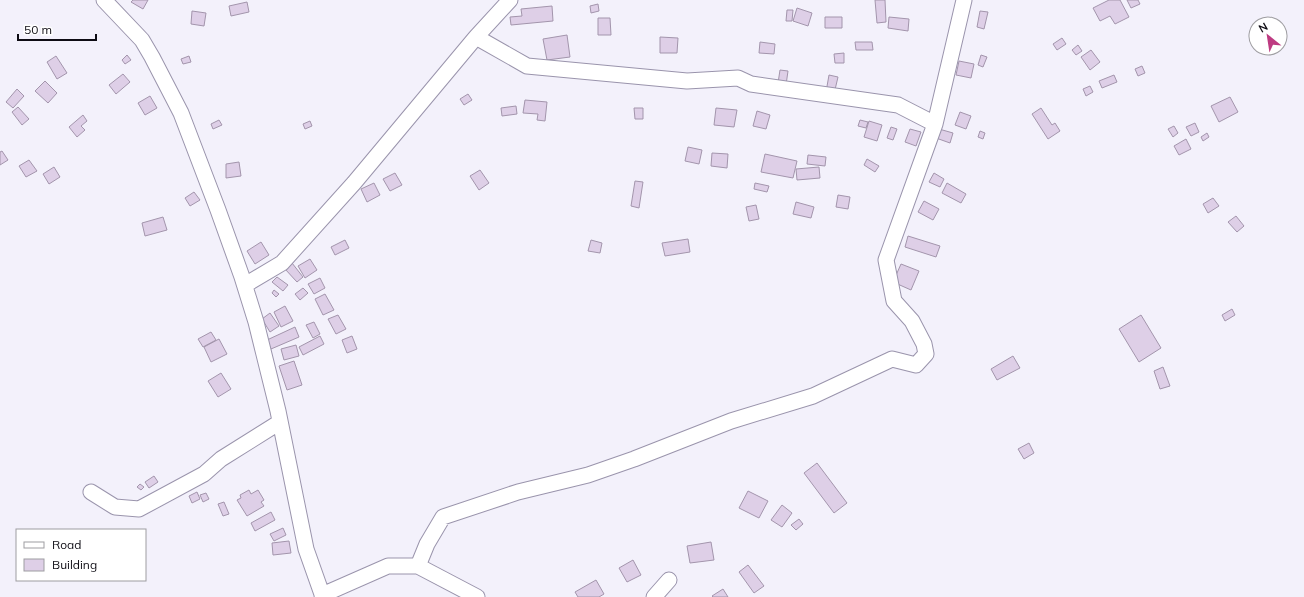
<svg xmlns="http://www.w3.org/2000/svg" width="1304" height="597" viewBox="0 0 1304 597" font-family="Mulish,sans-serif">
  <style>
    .building { fill: #decfe7; stroke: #a395ac }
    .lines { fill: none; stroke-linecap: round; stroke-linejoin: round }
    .minor-casing { stroke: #9a94ac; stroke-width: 17 }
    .minor { stroke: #fff; stroke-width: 15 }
  </style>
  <rect width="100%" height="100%" fill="#f3f1fb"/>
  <path class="building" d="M133,0H148L143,9L131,2Z
    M875,0H885L886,22L877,23Z
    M1109,0H1120L1129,17L1115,24L1110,16L1100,21L1093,8Z
    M1127,0H1138L1140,4L1131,8Z
    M247,2L249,12L231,16L229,6Z
    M598,4L599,11L591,13L590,6Z
    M552,6L553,21L511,25L510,17L522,16L521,9Z
    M797,8L812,13L808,26L793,21Z
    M787,10H793L792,21H786Z
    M192,11L206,13L204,26L191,24Z
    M980,11L988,12L984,29L977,27Z
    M825,17H842V28H825Z
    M889,17L909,19L908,31L888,28Z
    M598,18H610L611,35H598Z
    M567,35L570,57L547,60L543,39Z
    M660,37L678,38L677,53H660Z
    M1062,38L1066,44L1057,50L1053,44Z
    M760,42L775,44L774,54L759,53Z
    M855,42H872L873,50H856Z
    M1078,45L1082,51L1076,55L1072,50Z
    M1091,50L1100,62L1090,70L1081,57Z
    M844,53V63H835L834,54Z
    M127,55L131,60L125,64L122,60Z
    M981,55L987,57L983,67L978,65Z
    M56,56L67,73L57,79L47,62Z
    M189,56L191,62L183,64L181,59Z
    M959,61L974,64L971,78L956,75Z
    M1142,66L1145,73L1138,76L1135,69Z
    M780,70L788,71L786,85L778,83Z
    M123,74L130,82L116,94L109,85Z
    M829,75L838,77L834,94L826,92Z
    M1114,75L1117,82L1102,88L1099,81Z
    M45,81L57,93L48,103L35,91Z
    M1090,86L1093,92L1086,96L1083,89Z
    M17,89L24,96L13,108L6,102Z
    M468,94L472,100L464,105L460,99Z
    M150,96L157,108L145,115L138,103Z
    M1230,97L1238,112L1219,122L1211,106Z
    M525,100L547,102L545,121L537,120L538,114L523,113Z
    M516,106L517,114L502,116L501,108Z
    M18,107L29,119L22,125L12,112Z
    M634,108H643V119H635Z
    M716,108L737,110L734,127L714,125Z
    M1041,108L1052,125L1055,123L1060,131L1048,139L1032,114Z
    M757,111L770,115L766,129L753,126Z
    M960,112L971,116L966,129L955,125Z
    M83,115L87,121L81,126L85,130L77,137L69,127Z
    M219,120L222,125L213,129L211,124Z
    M860,120L868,122L866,128L858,126Z
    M310,121L312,126L305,129L303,124Z
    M869,121L882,125L877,141L864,137Z
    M1195,123L1199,132L1191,136L1186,127Z
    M1174,126L1178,133L1173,137L1168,129Z
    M891,127L897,129L893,140L887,138Z
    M910,129L921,132L916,146L905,142Z
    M939,129L953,133L950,143L936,138Z
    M980,131L985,133L983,139L978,137Z
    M1207,133L1209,137L1203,141L1201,137Z
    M1186,139L1191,149L1179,155L1174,146Z
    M688,147L702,150L699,164L685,161Z
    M2,151L8,160L0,165V152Z
    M712,153L728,154L727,168L711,166Z
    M765,154L797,161L793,178L761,172Z
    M808,155L826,157L825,166L807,164Z
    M867,159L879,166L875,172L864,165Z
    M29,160L37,171L26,177L19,166Z
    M239,162L241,176L226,178V164Z
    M54,167L60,177L49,184L43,174Z
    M819,167L820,178L797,180L796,169Z
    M480,170L489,183L479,190L470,176Z
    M395,173L402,185L390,191L383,179Z
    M934,173L944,179L940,187L929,182Z
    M635,181L643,182L639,208L631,206Z
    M374,183L380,195L367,202L361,189Z
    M755,183L769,186L767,192L754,189Z
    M947,183L966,194L961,203L942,193Z
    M194,192L200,200L190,206L185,198Z
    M838,195L850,197L848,209L836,207Z
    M1213,198L1219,206L1208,213L1203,204Z
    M924,201L939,209L933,220L918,212Z
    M796,202L814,207L811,218L793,214Z
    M756,205L759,219L749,221L746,207Z
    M1236,216L1244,226L1237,232L1228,222Z
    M163,217L167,230L145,236L142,223Z
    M908,236L940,246L936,257L905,247Z
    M688,239L690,252L665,256L662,243Z
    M345,240L349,248L335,255L331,247Z
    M591,240L602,243L600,253L588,251Z
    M261,242L269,255L255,264L247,251Z
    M310,259L317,270L305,278L298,266Z
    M292,263L303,277L297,282L285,269Z
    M901,264L919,271L911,290L893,282Z
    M277,277L288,285L283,291L272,282Z
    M320,278L325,288L314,294L308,284Z
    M303,288L308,293L300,300L295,294Z
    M274,290L279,294L276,297L272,293Z
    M325,294L334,310L323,315L315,299Z
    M285,306L293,321L281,327L274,312Z
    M1232,309L1235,315L1225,321L1222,315Z
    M270,313L279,326L270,332L262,319Z
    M338,315L346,329L336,334L328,319Z
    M1141,315L1161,348L1139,362L1119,329Z
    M314,322L320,334L313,338L306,325Z
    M295,327L299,337L271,349L267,340Z
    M211,332L216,340L203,347L198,339Z
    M320,336L324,344L303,355L299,347Z
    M352,336L357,349L347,353L342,340Z
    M219,339L227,354L211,362L204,347Z
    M296,345L299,356L284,360L281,349Z
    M1013,356L1020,368L997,380L991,369Z
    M294,361L302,385L287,390L279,366Z
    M1163,367L1170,386L1160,389L1154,371Z
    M221,373L231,389L218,397L208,381Z
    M1029,443L1034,453L1024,459L1018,449Z
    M817,463L847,503L834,513L804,473Z
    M154,476L158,482L149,488L145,482Z
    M140,484L144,487L141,490L137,487Z
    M249,490L251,494L258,490L264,500L261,502L264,506L247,516L237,500L241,498L240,495Z
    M748,491L768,501L759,518L739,508Z
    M197,492L200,499L192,503L189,496Z
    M206,493L209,499L203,502L200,495Z
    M224,502L229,514L223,516L218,504Z
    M782,505L792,513L782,527L771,520Z
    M271,512L275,520L255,531L251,523Z
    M799,519L803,524L796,530L791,525Z
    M283,528L286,535L274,541L270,534Z
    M289,541L291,553L273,555L272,543Z
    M711,542L714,560L690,563L687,546Z
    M633,560L641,575L627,582L619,568Z
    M748,565L764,586L754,593L739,572Z
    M596,580L604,594L599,597H578L575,592Z
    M723,589L728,597H713L712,596Z"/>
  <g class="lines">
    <defs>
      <path id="minor" d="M104,0L142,40L152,57L181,113L218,210L242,277L256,322L278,411L306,549L323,597
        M476,37L527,66L687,81L738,78L751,84L898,105L935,124
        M245,285L282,263L354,183L476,37L510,0
        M91,492L115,507L139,509L204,474L221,459L280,422
        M418,566L477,597
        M322,595L388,566H418L427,544L443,517L518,492L588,475L634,459L731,421L813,396L892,359L916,365L926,354L924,344L912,321L894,301L886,260L935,124L964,0
        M654,597L669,580"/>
    </defs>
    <use href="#minor" class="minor-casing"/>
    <use href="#minor" class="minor"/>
  </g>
  <rect x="16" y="529" width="130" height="52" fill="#ffffff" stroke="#9e9da1"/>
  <rect x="24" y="542" width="20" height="6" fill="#ffffff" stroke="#9e9da1"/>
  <text x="52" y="549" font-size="12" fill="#0d0b13">Road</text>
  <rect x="24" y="559" width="20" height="12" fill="#decfe7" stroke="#9e9da1"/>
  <text x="52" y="569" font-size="12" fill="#0d0b13">Building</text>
  <g transform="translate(1268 36) rotate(330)"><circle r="19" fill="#ffffff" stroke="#9e9da1"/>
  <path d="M0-3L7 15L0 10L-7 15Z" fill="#be3b82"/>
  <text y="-6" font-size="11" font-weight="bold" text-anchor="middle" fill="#0d0b13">N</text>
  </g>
  <path d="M18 34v6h78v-6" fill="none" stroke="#0d0b13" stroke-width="2"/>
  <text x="24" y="34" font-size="12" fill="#0d0b13" stroke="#ffffff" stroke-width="3" paint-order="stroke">50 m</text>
</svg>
